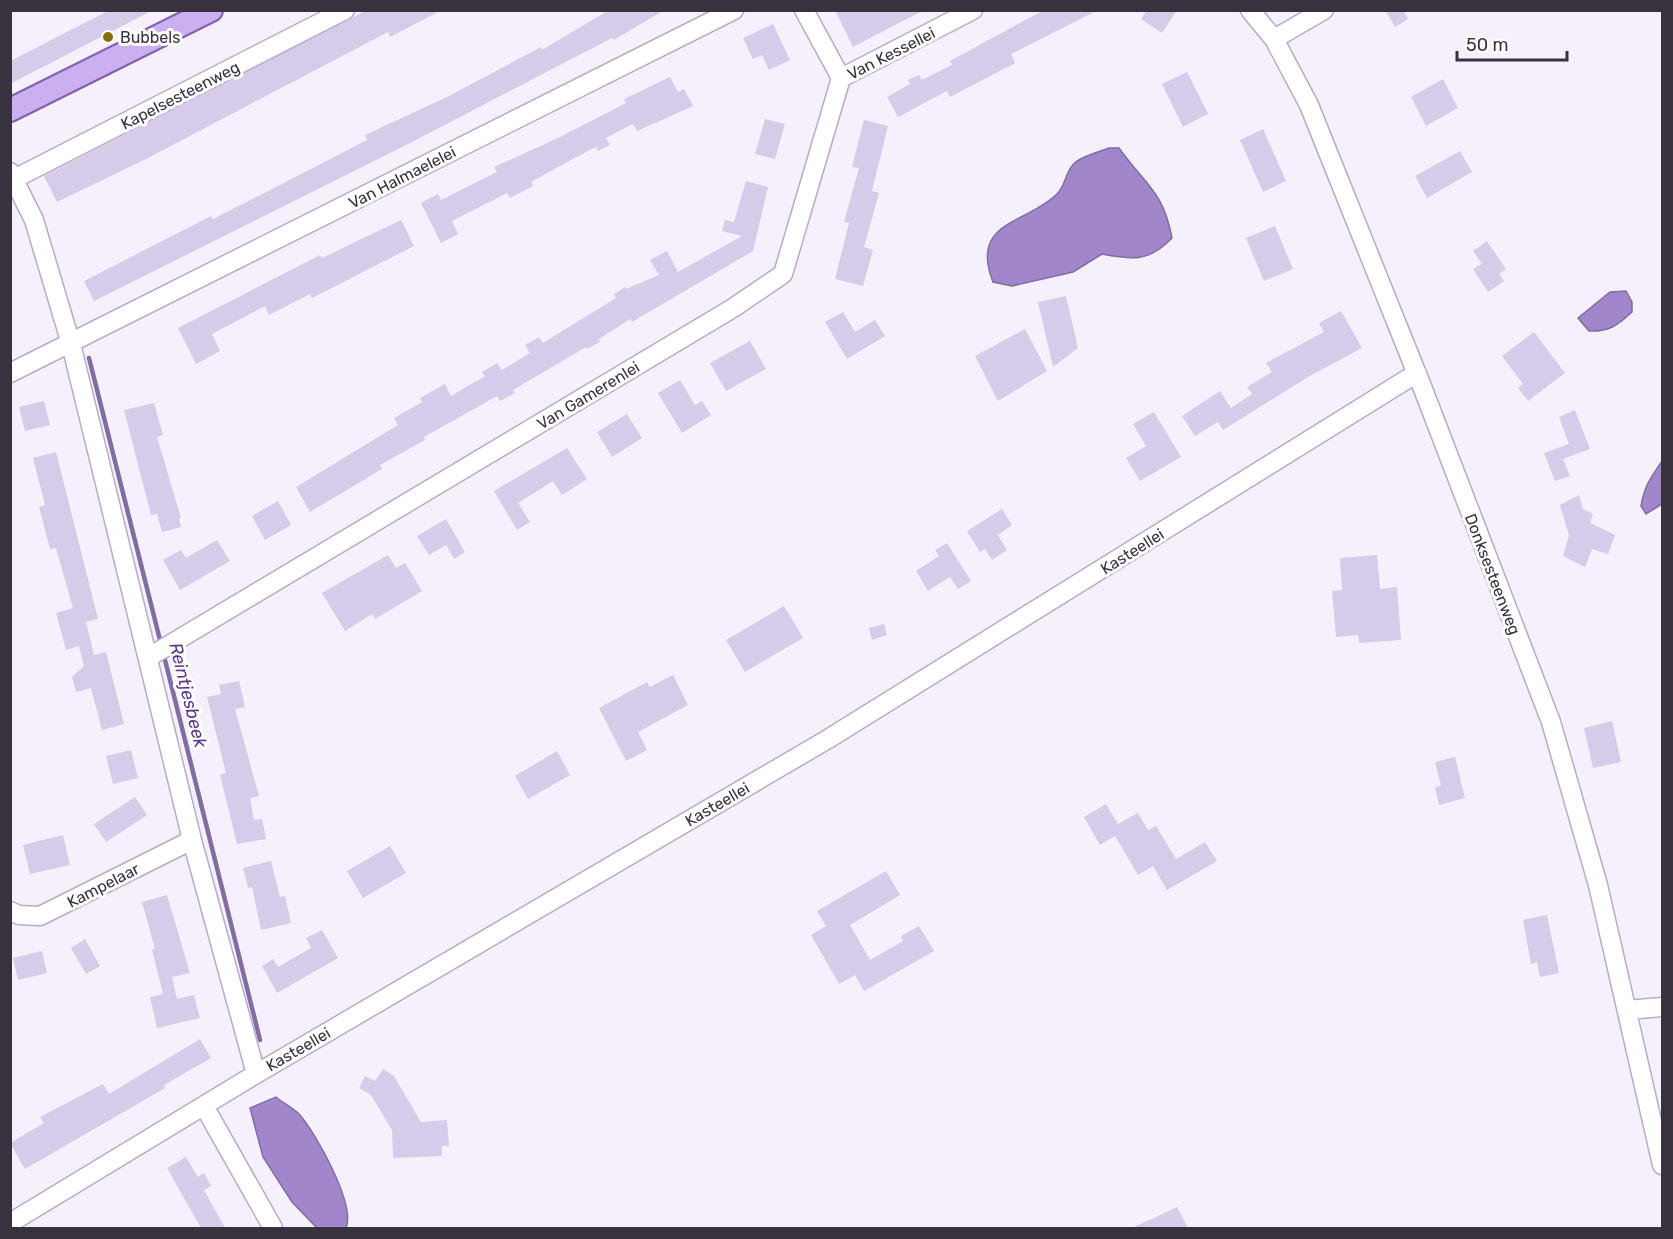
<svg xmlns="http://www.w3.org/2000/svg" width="1673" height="1239" viewBox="0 0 1673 1239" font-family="Rubik,sans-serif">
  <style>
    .water { fill: #a286cb; stroke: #826da1; stroke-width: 1.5 }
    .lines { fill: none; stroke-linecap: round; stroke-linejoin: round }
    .stream { stroke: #826da1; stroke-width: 4.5 }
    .building { fill: #d6cbe8 }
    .minor-casing { stroke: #b6acc8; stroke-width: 21 }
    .major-casing { stroke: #8160ab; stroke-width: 26 }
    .minor { stroke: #fff; stroke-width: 18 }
    .major { stroke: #cbaff0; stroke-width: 22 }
    .poi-dot { fill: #866d0b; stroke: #fff; stroke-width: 2 }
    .labels { text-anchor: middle; stroke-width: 6; stroke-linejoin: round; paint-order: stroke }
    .poi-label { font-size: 16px; fill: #37323e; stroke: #fff; text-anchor: start }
    .street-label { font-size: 16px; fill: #37323e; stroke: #fff }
    .water-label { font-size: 18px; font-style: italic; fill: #5b3587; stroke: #fff }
  </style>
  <rect width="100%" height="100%" fill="#f5f0fc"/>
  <path class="water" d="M1109,148H1119C1145,185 1163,190 1172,238C1149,262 1133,260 1102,254L1073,272L1012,286L993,282C969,221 1027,224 1057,194C1065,186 1065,175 1072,166C1078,157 1099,152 1109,148Z
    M1626,291L1632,302V312C1618,325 1609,332 1589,331L1578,318L1610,292Z
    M1662,461V504L1646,514L1641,506C1644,487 1651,477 1662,461Z
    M276,1097C283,1103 293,1108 299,1114C316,1133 356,1205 346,1228H317L292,1202L263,1157L250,1108Z"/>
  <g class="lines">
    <path class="stream" d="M89,358L161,644
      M163,652L260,1040"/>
  </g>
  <path class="building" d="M110,10H153L10,84V61Z
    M367,10H442L390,37L388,32L146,159L57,202L44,176Z
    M609,10H664L614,40L612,38L410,143L94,301L84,281L211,216L213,219L276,187L367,140L365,135L447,97L541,47L542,50Z
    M835,10H924L853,47Z
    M1044,10H1098L1011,54L1015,63L950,97L947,91L898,117L887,97L910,84L908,80L919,75L922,80L952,65L950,61Z
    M1147,10H1177L1162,33L1141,19Z
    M1385,10H1403L1408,19L1395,27Z
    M773,24L790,60L769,70L762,55L753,59L743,38Z
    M1187,72L1208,114L1183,127L1162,84Z
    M670,77L678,92L684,89L693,106L637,131L633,124L606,138L610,145L598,151L596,147L569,161L531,182L533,186L510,198L507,193L452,221L458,234L441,243L421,203L438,194L441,200L497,172L494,167L558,138L626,103L624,99Z
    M1443,79L1458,108L1426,126L1411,97Z
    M765,119L785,124L775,159L755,154Z
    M864,120L888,126L872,191L879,193L864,247L873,250L863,286L835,279L849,223L844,222L859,168L852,167Z
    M1263,129L1286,181L1263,192L1240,140Z
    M1460,151L1472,172L1427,198L1415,176Z
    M746,181L768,187L753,251L632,322L630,319L599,339L600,342L587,349L586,347L513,390L515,393L500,401L497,396L424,437L425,440L380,465L382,469L310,512L296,487L398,425L394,418L422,402L420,398L445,384L451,396L485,376L482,372L497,363L502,370L530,353L525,345L539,337L543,343L616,298L614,294L625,287L626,289L659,275L650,260L667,251L678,272L742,236L722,231L725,220L734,222Z
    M401,220L414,246L312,298L310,294L269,315L265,306L212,334L220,351L196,364L178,328L320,255L322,258Z
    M1275,226L1293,269L1264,281L1246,238Z
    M1487,241L1506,269L1499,274L1504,281L1488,292L1473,269L1482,264L1473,251Z
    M1066,296L1078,348L1053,367L1038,302Z
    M1341,311L1362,348L1308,377L1223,430L1218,422L1195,436L1182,416L1220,391L1231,408L1252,394L1247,387L1272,372L1266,363L1324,332L1319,323Z
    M843,312L855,332L875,320L885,336L847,359L825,322Z
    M1025,329L1047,371L998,401L975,356Z
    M1534,332L1565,373L1528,401L1518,388L1523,384L1502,356Z
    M750,341L766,369L726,391L710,363Z
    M680,380L695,405L702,401L711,415L682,433L658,393Z
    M44,401L50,425L25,431L19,407Z
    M154,403L163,435L157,437L181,518L179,519L181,527L162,532L157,514L151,515L124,410Z
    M1575,410L1590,449L1563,459L1570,476L1555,481L1544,453L1569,444L1559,417Z
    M1154,412L1181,457L1140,481L1126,458L1146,446L1133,424Z
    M627,414L642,438L612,457L597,432Z
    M567,448L587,479L562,495L553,481L518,503L530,522L517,530L494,491Z
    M56,452L98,619L86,622L94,655L106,652L124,724L102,730L91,688L76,692L72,677L84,666L79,646L66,650L56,613L73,608L56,548L50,549L39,507L45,505L33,458Z
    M1579,495L1583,509L1593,514L1590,523L1615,535L1608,554L1592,549L1585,567L1563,556L1569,535L1560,505Z
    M278,501L291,525L265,540L252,516Z
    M1002,509L1012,525L998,535L1007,550L992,560L985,549L980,552L967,531Z
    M446,519L465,552L454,559L446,545L429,555L417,536Z
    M217,540L230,561L180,590L163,560L181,550L186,558Z
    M947,543L971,581L958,589L950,577L928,591L916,571L939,556L935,550Z
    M388,555L396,568L405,563L422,591L375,619L372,614L345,631L322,593Z
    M1377,555L1380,589L1397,587L1401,640L1359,643L1358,635L1336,637L1332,591L1342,590L1340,558Z
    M784,606L803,638L745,672L726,640Z
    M884,624L887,635L872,640L869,628Z
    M673,675L688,705L638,732L647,750L626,761L599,708L647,682L650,687Z
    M239,681L245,707L235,709L259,796L250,798L254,820L262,819L266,839L237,844L220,775L226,773L207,697L221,694L219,685Z
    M1612,721L1621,762L1593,768L1584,728Z
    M131,750L138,778L113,784L106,756Z
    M557,751L570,775L528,799L515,776Z
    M1455,757L1465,798L1439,805L1435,787L1441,786L1435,762Z
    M135,797L147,815L106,842L94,824Z
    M1106,804L1118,824L1138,813L1148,830L1156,826L1176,859L1205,842L1217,861L1167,890L1153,866L1138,875L1115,836L1100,845L1084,817Z
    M63,835L70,865L30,874L23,845Z
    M390,846L406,873L363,898L347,871Z
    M271,861L280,897L285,896L291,923L261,930L252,887L248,888L243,868Z
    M886,871L900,895L850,925L870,960L903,941L901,936L919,926L934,951L864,991L855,975L839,984L811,935L826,926L817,911Z
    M167,895L190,973L172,977L177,999L194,995L200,1018L157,1028L150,997L163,994L152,950L155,949L142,902Z
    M1547,915L1559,973L1540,977L1537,962L1531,964L1523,920Z
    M322,930L338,958L277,993L262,966L273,959L278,967L311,948L306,938Z
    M85,939L100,966L86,974L71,948Z
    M42,951L47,973L18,980L13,958Z
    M200,1039L211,1058L164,1085L165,1088L25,1169L10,1143L44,1123L40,1117L103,1084L109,1094Z
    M383,1069L394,1076L421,1122L447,1120L449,1146H442V1156L393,1158L392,1130L371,1095L359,1088L365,1076L375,1081Z
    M186,1157L198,1177L204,1173L211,1186L204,1190L225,1228H201L167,1168Z
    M1177,1207L1188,1228H1132Z"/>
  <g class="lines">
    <defs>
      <path id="minor" d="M1250,10L1274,39L1309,105L1423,389L1551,722L1598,885L1662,1165
        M1274,39L1324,10
        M841,78L973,10
        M10,172L34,220L71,344L192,840L256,1074
        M14,179L345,10
        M10,373L734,10
        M149,657L733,308L783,274L841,78L804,10
        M10,911L19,915L40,916L192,840
        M1627,1010L1662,1007
        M204,1106L273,1228
        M10,1223L256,1074L828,739L1417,373"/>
      <path id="major" d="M10,110L211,10"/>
    </defs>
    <use href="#minor" class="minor-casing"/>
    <use href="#major" class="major-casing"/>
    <use href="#minor" class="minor"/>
    <use href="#major" class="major"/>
  </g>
  <circle class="poi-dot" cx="108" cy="37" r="6"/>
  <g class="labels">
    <g class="poi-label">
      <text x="120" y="43">Bubbels</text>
    </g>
    <g class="street-label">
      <text transform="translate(891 53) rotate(-27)" y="6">Van Kessellei</text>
      <text transform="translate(180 95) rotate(-27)" y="6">Kapelsesteenweg</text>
      <text transform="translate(402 177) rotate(-27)" y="6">Van Halmaelelei</text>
      <text transform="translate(588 395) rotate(-31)" y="6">Van Gamerenlei</text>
      <text transform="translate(1132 551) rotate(-32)" y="6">Kasteellei</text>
      <text transform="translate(1493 574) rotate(69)" y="6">Donksesteenweg</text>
      <text transform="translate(717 804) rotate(-30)" y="6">Kasteellei</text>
      <text transform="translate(103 885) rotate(-27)" y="6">Kampelaar</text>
      <text transform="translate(298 1049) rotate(-30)" y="6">Kasteellei</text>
    </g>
    <g class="water-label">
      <text transform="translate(188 695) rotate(76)" y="6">Reintjesbeek</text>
    </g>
  </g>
  <rect width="1673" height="1239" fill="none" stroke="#37323e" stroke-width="24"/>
  <path d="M1457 51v9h110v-9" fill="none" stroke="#37323e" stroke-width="3"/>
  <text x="1466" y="51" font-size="18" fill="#37323e" stroke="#ffffff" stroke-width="4.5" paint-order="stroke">50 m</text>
</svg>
